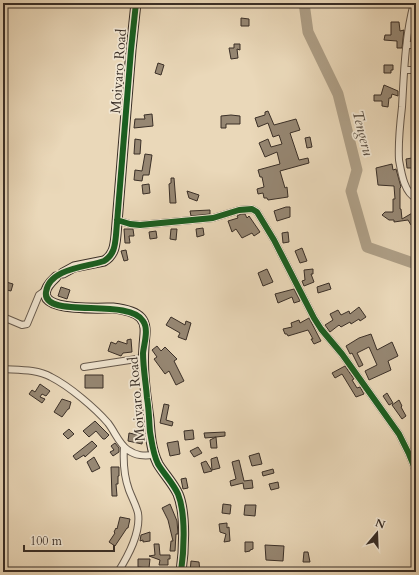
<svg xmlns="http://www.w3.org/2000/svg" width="419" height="575" viewBox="0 0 419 575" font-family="Cardo,serif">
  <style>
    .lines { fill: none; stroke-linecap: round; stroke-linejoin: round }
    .river { stroke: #ae9f87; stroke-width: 11 }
    .building { fill: #968773; stroke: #3a2f27 }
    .street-casing { stroke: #66594c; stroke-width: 8 }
    .secondary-casing { stroke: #3a2f27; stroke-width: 11 }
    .street { stroke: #f1e6d2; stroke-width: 6 }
    .secondary { stroke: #f1e6d2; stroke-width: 9 }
    .cycleway-casing { stroke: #f1e6d2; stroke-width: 8 }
    .cycleway { stroke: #1b5e20; stroke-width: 6 }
    .labels { text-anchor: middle; stroke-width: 3.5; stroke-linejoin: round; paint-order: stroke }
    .street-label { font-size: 14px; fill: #3a2f27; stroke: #f1e6d2 }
    .water-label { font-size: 15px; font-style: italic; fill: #574b3f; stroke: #f1e6d2 }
  </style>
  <rect width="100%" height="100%" fill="#ead8b9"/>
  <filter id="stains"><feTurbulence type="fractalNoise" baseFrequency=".005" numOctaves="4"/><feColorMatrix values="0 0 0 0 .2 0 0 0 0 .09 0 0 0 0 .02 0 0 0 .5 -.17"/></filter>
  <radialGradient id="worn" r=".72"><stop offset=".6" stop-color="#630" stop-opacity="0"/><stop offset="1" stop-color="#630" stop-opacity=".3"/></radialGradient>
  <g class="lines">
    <path class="river" d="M304,3L308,32L338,94L357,170L351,191L367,247L416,264"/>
  </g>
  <path class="building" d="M241,18L249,19V26H241Z
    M391,22H399L400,31L404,30L402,48H397V41L384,40L385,35H391Z
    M234,44H240V50L237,49L238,58L231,59L229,48H234Z
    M158,63L164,65L161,75L155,73Z
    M384,65H393V70H391V73H384Z
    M384,85L398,91V96L392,94L391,98H389L388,107L382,106V101H374V95H381Z
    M268,111L274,125L296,119L300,130L290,133L299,160L308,158L309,163L280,171L285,188L287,187L288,197L268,200L267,198H264L263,193L258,194L257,189L264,187L262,177H260L258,170L280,164L277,152L265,157L259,143L268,139L271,147L282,144L279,135L273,137L268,123L258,127L255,118L265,115V112Z
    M152,114L153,126L134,128L135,119H145L144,115Z
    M231,115L240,116V124H226V128H221V116Z
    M310,137L312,147L307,148L305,138Z
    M135,139L141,140L140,154H134Z
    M145,154L152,155L149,175H143L142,181L134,180L135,170L142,171Z
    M412,158L413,168H407L406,159Z
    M392,164L393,170L396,169L401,187L400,188V209H401L402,219L414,212L416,216V222L411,225L408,220L394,222V220H389L382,215L385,212H393V199H395L394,186L378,185L376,168Z
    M171,178H174L176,203H170L169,184L171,183Z
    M149,184L150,193L143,194L142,185Z
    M187,191L199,195L197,201L189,198Z
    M286,207H290V217L277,221L274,211Z
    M210,210V214L191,216L190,211Z
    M241,214H245L247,218L249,216L260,232L254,236L252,233L242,238L236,229L232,232L228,221L238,218L237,216Z
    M203,228L204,235L197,237L196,229Z
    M124,229H133L134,236H129L130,243H125Z
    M171,229H177L176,240L170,239Z
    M156,231L157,238L150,239L149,232Z
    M288,232L289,242L283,243L282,233Z
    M302,248L307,261L300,263L295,251Z
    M126,250L128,260L124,261L121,251Z
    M267,269L273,282L263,286L258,273Z
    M313,269V274H311L314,282L304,286L302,281L305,280L304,270Z
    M3,281L13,284L11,291L3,289Z
    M329,283L331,289L318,293L317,287Z
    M61,287L70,290L67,299L58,296Z
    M294,289L300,301L294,303L292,297L278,303L275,294Z
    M359,307L366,317L360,321L359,319L351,324L350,322L341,327L339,325L330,332L325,325L333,320L330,314L338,310L341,315L349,311L350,314Z
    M171,317L185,325L186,321L191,323L186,340L178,337L180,333L166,325Z
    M309,318L321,341L314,344L311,339H313L308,330L288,336L287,334H285L283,329L292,327L291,323L299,320L300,323Z
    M371,334L377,350L392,342L398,356L388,361L391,370L369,380L365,371L377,365L369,347L357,353L363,365L359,367L352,353L350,354L346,346L359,338Z
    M131,339L132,352L123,353L121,356L108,351L111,342L116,344L118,341L127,344V340Z
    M157,346L161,351L165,347L177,359L174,361L184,381L176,385L169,371L165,374L154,359L157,357L152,350Z
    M345,366L354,379L352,380L357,388L360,387L364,394L356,397L342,374L335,378L332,373Z
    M85,375H103V388H85Z
    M40,384L50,391L46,396L42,394L40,397L45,399L42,403L29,394L32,390L35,392Z
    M387,393L393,403L389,405L383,396Z
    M62,399L71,402L69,409H68L62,417L54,412Z
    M399,400L402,406L401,407L406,416L402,419L392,405Z
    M164,404L169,405L166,420L173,422L172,426L160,423Z
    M95,421L109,435L105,439H103L96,431L89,437L83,431Z
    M69,429L74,434L68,439L63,434Z
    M193,430L194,439L185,440L184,431Z
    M225,432V436L216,437L217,448H211L210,440L216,437L205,438L204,433Z
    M129,433L143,436L142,444L128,441Z
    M92,441L97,446L85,457L84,455L76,460L73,456Z
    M178,441L180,454L170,456L167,443Z
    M115,443L119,448V452L113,456L110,452L114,450L111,446Z
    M198,447L202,453L194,457L190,451Z
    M259,453L262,464L252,466L249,456Z
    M94,457L100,468L92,472L87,462Z
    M217,457L220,468L212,470L211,459Z
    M239,460L244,481L252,480L253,488L244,489L243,483L231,486L230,481L236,479L232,462Z
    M206,461L212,471L204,473L201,463Z
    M111,467H119V476H118V484H116L117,496H112Z
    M273,469L274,473L263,476L262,472Z
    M186,478L188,488L183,489L181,479Z
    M278,482L279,488L271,490L269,484Z
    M170,504L177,521L178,534H176L175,551H170L171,541H173L168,520L162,508Z
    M223,504L231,505L230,514L222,513Z
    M245,505H256L255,516L244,515Z
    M120,517L130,519L128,528H127L115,546L109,542L115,533L114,532L116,528L117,529Z
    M227,523V528L229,527L230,541L224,542L226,534L220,532L219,524Z
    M150,532V541L143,542V540L140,541L141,535Z
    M245,542H253V549L250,550V551L245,552Z
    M154,544H159L160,555H170V559H168V565H159L160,560L149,556L155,555Z
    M265,545L284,546L283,561L266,560Z
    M304,552H308L310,562H303Z
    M138,559H150L149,568L138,567Z
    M191,561L199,562L200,572H190Z"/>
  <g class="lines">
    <defs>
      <path id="street" d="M414,3C405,36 404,73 402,107C400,124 398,142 399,160C401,171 404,193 416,198
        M407,45H416
        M405,70H416
        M117,220L130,224L140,225L213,218L239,210L252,209L257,212L274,240L314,318L321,329L342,354L399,434L409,454L416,471
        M3,317L22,325L27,324L39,295L46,290
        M84,367L143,358
        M3,369C19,370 37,369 51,377C69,386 95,408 108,423C115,432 119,444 128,450C136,456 144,456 154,455
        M118,572C128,556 141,533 138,513C136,505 132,498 129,490C124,476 123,462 124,447"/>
      <path id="secondary" d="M63,273L74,267L104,261C114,255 115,246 116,235L131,50L136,3
        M56,277C17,313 96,308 113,308C122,309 135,311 141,318C148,326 144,338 144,347C142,371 146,396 149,419C150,434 151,450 158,464C164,474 173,483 178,494C186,513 184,551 181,572"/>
    </defs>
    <use href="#street" class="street-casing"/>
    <use href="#secondary" class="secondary-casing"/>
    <use href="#street" class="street"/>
    <use href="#secondary" class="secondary"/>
    <defs>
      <path id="cycleway" d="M136,3L131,50L116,235C115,246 114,255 104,261C88,267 49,268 46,292C42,320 129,297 143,321C149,329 144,344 143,353C143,368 146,384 147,398C149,409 149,421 150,432C152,443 153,454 158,464C164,474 173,483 178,494C186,514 184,551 181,572
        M117,220L130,224L140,225L213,218L239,210L252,209L257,212L274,240L314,318L321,329L342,354L399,434L409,454L416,471"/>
    </defs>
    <use href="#cycleway" class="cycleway-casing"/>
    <use href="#cycleway" class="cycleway"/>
  </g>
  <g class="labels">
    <g class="street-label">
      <text transform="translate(118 71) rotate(-86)" y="5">Moivaro Road</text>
      <text transform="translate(136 399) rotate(-95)" y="5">Moivaro Road</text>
    </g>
    <g class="water-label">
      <text transform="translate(363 133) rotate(76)" y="5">Tengeru</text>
    </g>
  </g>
  <rect width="419" height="575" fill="none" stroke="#ead8b9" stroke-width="16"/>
  <rect x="4" y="4" width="411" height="567" fill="none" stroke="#3a2f27" stroke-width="2"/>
  <rect x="8" y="8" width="403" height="559" fill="none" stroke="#3a2f27"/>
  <g transform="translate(377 533) rotate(19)" stroke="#f1e6d2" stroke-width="3" paint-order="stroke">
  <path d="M0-3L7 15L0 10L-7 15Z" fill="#3a2f27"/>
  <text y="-6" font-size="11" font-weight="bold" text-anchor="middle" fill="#3a2f27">N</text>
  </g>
  <path d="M24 545v6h90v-6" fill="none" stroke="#3a2f27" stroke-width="2"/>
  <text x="30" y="545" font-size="12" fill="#3a2f27" stroke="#f1e6d2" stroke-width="3" paint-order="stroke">100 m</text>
  <rect width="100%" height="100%" filter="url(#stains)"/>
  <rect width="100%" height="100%" fill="url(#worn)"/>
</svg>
